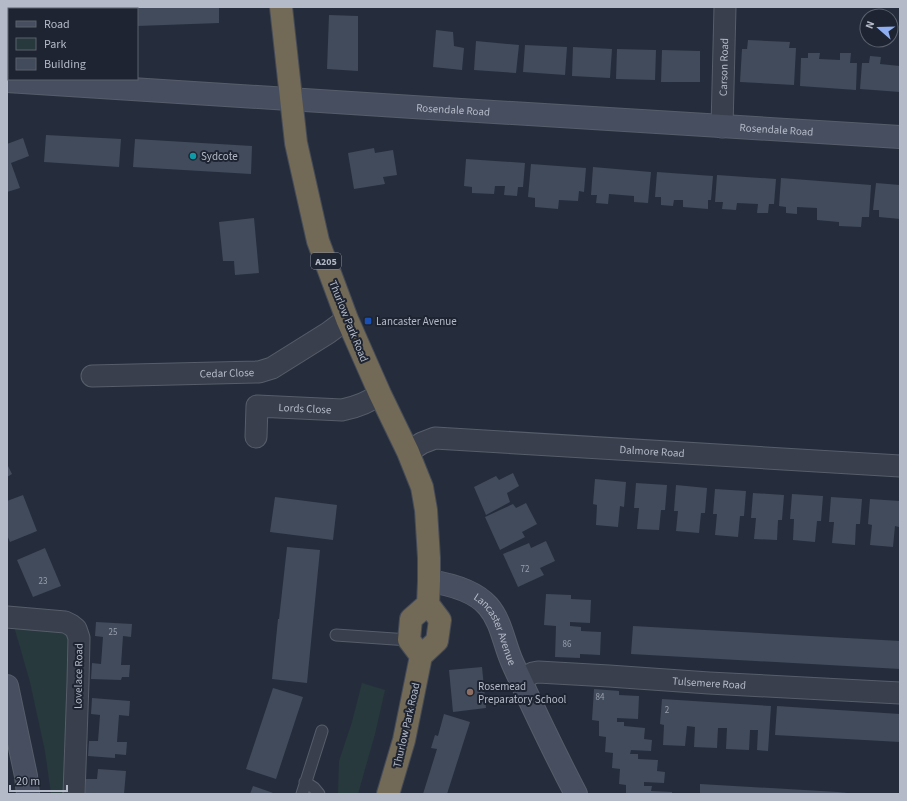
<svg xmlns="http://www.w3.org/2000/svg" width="907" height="801" viewBox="0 0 907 801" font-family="'Source Sans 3',sans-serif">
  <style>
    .green { fill: #27393d }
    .building { fill: #414b5b }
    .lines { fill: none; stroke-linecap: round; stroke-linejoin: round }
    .lane-casing { stroke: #575d6a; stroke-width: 13 }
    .street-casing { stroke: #575d6a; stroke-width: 23 }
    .secondary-casing { stroke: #575d6a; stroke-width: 24 }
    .highway-casing { stroke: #444a57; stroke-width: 24 }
    .lane { stroke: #393f4c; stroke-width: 11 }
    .street { stroke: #393f4c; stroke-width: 21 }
    .secondary { stroke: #474e5f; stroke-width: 22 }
    .highway { stroke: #726956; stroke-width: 22 }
    .culture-dot { fill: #0f9aa8; stroke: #1e2431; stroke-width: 1.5 }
    .transit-dot { fill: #1a4fb4; stroke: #1e2431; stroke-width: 1.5 }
    .education-dot { fill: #8d6e63; stroke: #1e2431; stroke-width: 1.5 }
    .labels { text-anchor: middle; stroke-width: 4; stroke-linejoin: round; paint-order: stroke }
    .number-label { font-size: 9px; fill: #989ead }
    .shield { fill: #1e2431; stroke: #888d9b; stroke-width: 1 }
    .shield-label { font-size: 10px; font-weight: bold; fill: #b5bac8 }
    .street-label { font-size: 11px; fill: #b5bac8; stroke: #1e2431 }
    .poi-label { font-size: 11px; fill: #b5bac8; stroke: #1e2431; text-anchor: start }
  </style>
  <rect width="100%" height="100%" fill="#252d3c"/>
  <path class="green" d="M13,623L63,629L70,641L66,794H51L45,751L30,682Z
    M362,683L385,690L375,734L358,794H338L339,761L352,722Z"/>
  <path class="building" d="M57,7H81V9H58Z
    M101,7H219V23L137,26V9H101Z
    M329,15L358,16V71L327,69Z
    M436,30L453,32L454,46L464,48L462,70L433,67Z
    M748,40L790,42L789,48H796L794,85L740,82L742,49H747Z
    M476,41L519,45L516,73L474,70Z
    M525,45L567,47L565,75L523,72Z
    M573,47L612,49L610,78L572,76Z
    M617,49L656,50L655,80L616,79Z
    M662,50L700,51V82H661Z
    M808,53H820L819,59L840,60V53H851L850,63H857L856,90L800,86L801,58H808Z
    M870,56L881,57L880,64L900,66V92L860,89L862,63H869Z
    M46,135L121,139L119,167L44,162Z
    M23,138L29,156L11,163L20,188L7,192V144Z
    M135,139L252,146L251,174L133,167Z
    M374,148L375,153L393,150L397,175L383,177L385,184L354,189L348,153Z
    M466,159L525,163L523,187H518L517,196L504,195L505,186H495L494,194L472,193V187L464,186Z
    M531,164L586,168L584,192L579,191L578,201L559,200L558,209L535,207V198L528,197Z
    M593,167L651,172L648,203L634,202V196L609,194L608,204L596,203L597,195H591Z
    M657,172L713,176L711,200H708V209L683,207V200H674L673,206L661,205V197H655Z
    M717,175L776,179L774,204H769L768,213H757L758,204L737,203L736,210L722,209L723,202H715Z
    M781,178L871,185L869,217H862L861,227L839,226V222L817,220V208L797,207V214L786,213V207L779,206Z
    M876,183L900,185V219L879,217V210H873Z
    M254,218L259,273L235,275L234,261H223L219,222Z
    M7,464L12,474L7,477Z
    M513,473L519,486L507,493L510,502L486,515L474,487L496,476L499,480Z
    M595,479L626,482L624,507L620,506L618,527L596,525L597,505L593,504Z
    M636,483L667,485L665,510H661L659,530L637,529L639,508H634Z
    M676,485L707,488L705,513H701L699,533L676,531L678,511H674Z
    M715,489L746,491L744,516H740L738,537L715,535L717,514H713Z
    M753,493L784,495L782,520H778L777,540L754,539L756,518H751Z
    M792,494L823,496L821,521H817L815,542L793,540L794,519H790Z
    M23,495L37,531L10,542L7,535V501Z
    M275,497L337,505L333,540L270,532Z
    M831,497L862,499L860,524H856L855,545L832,543L834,522H829Z
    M870,499L900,501L899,527L895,526L893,547L870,545L872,525L868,524Z
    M526,503L537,524L522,532L525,537L500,550L485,517L513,504L516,508Z
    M546,541L555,561L540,568L544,575L518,587L503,554L529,543L531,548Z
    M287,547L320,550L307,683L272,679L278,619H279Z
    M45,548L61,586L33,597L17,560Z
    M546,594L571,595V599L591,600L590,623L570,622V626L581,627V631L601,632L600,655L580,654V658L555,657L556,626L544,625Z
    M96,622L132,624L131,637L123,636L121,665H130L129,677H122L121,680L91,679L92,663L101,664L103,637L95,636Z
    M633,626L900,641V669L631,654Z
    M482,667L486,708L453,712L449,670Z
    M273,688L303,697L276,779L246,769Z
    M594,689L619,691V695L639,696L638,719L617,718V722H624V726L645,728L644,739L652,740L651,751L631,750L630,754H638V759L658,760L657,771L665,772L664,783L644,782V786H652L651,791L672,792V794H626V785L619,784L620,769L612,768L613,753L605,752L606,737L599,736V721L592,720Z
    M92,698L130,701L129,716L119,715L117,742H127L126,755L115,754V758L88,756L89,741H98L100,715L91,714Z
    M662,699L771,706L768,751L757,750L758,730H750L749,750L726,749L727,728H718L717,748L694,747L695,727L687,726L685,746L663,745L664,725L660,724Z
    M777,706L900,714V742L775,735Z
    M444,714L470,722L447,794H423L437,749L431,748L435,735L438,736Z
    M98,769L126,771L124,794H85L86,779H97Z
    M700,784L838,792L847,793V794H700Z
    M253,786L276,794H250Z"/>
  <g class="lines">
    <defs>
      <path id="lane" d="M336,635L409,640
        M305,782L314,788L319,794
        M302,794L322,731"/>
      <g id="street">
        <path d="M35,7V9"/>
        <path id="s1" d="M722,127L725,7"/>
        <path id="s2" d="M92,376L259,372L272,368L328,333L347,319"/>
        <path id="s3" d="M256,437L257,406L342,410C357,407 368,403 380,394"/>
        <path id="s4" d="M408,452L422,443L435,438L900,466"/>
        <path d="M7,617L65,622L71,625L76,629L79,638L78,682L74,794"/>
        <path id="s5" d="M520,679L533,673L538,672L609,676L709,683L900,693"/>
      </g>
      <g id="secondary">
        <path id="s6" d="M7,81L413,107L900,137"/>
        <path id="s7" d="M429,581C449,584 474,590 488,606C502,622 504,645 513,664C533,708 554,752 576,794"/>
        <path d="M7,686L26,776L28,794"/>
      </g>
      <path id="highway" d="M281,7L296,143L318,241L347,319L380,394L408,452L422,487L426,510L429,558V581L428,604L440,620L437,641L421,656L404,740L388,794
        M421,656L409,640L411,619L428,604"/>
    </defs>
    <use href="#lane" class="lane-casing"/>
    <use href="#street" class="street-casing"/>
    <use href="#secondary" class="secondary-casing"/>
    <use href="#highway" class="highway-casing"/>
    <use href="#lane" class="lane"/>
    <use href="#street" class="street"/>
    <use href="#secondary" class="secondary"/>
    <use href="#highway" class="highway"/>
  </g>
  <circle class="culture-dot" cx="193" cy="156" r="4"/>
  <rect class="transit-dot" x="364" y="317" width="8" height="8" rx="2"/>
  <circle class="education-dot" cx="470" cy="692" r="4"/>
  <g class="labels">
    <g class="number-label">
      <text x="525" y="572">72</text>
      <text x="43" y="584">23</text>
      <text x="113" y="635">25</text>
      <text x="567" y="647">86</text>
      <text x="600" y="700">84</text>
      <text x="667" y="713">2</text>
    </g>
    <rect class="shield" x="311" y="253" width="30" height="16" rx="3"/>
    <g class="shield-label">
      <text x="326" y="265">A205</text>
    </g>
    <g class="street-label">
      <text dy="4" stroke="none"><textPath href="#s1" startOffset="60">Carson Road</textPath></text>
      <text dy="4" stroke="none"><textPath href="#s6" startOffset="447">Rosendale Road</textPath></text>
      <text dy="4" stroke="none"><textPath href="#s6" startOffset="771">Rosendale Road</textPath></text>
      <text transform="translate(349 321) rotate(68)" y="4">Thurlow Park Road</text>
      <text dy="4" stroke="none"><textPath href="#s2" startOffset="135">Cedar Close</textPath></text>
      <text dy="4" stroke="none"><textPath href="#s3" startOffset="79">Lords Close</textPath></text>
      <text dy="4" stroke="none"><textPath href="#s4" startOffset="248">Dalmore Road</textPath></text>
      <text dy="4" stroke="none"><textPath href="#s7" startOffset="89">Lancaster Avenue</textPath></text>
      <text transform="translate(78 676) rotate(-89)" y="4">Lovelace Road</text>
      <text dy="4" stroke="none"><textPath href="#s5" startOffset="191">Tulsemere Road</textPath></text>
      <text transform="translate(406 725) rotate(-77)" y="4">Thurlow Park Road</text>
    </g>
    <g class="poi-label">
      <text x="201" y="160">Sydcote</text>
      <text x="376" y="325">Lancaster Avenue</text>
      <text x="478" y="690">Rosemead<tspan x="478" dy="13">Preparatory School</tspan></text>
    </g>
  </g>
  <rect width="907" height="801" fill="none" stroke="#b5bac8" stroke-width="16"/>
  <rect x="8" y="8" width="130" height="72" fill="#1e2431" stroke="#5a606d"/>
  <rect x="16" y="21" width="20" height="6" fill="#474e5f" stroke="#5a606d"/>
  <text x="44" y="28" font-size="12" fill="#b5bac8">Road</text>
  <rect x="16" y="38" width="20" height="12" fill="#27393d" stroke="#5a606d"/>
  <text x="44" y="48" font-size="12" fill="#b5bac8">Park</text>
  <rect x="16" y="58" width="20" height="12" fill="#414b5b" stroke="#5a606d"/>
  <text x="44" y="68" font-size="12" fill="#b5bac8">Building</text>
  <g transform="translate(879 28) rotate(290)"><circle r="19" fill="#1e2431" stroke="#5a606d"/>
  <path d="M0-3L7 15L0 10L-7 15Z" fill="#8faef2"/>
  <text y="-6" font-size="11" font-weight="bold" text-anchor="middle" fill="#b5bac8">N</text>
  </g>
  <path d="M10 785v6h57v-6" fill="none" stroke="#b5bac8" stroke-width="2"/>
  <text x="16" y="785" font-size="12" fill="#b5bac8" stroke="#1e2431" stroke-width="3" paint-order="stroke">20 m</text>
</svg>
